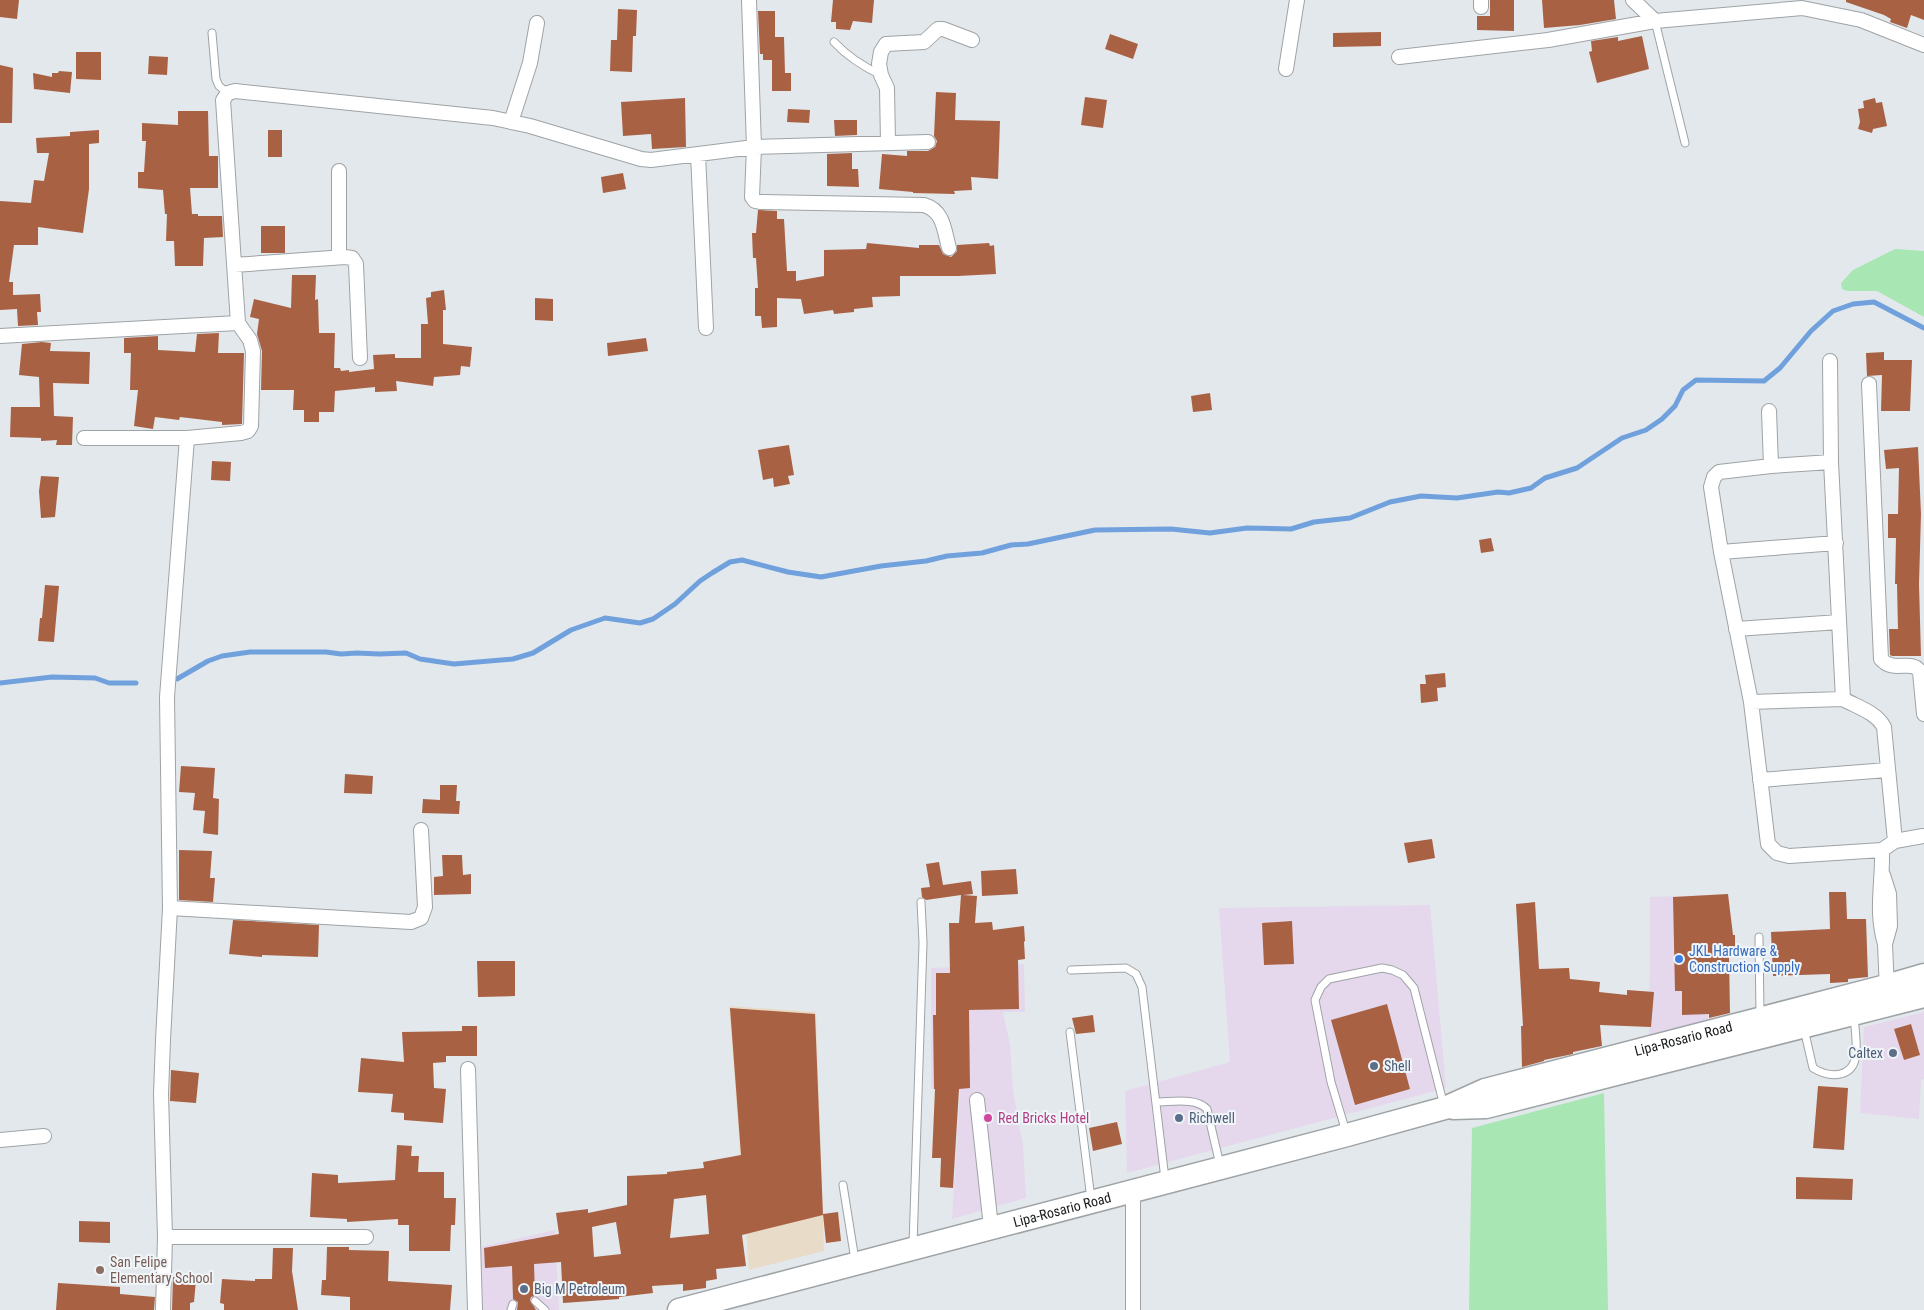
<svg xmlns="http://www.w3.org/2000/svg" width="1924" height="1310" viewBox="0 0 1924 1310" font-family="'Roboto Condensed',sans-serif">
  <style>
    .commercial { fill: #e5d8ec }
    .industrial { fill: #e8dcc8 }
    .green { fill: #a8e7b3 }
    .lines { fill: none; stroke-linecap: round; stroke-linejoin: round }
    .stream { stroke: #70a1dd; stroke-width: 5 }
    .building { fill: #a96144; fill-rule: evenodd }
    .service-casing { stroke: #9ea3a6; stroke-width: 9 }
    .minor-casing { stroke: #9ea3a6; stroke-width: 16 }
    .primary-casing { stroke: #9ea3a6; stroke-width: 25 }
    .service { stroke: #fff; stroke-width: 7 }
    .minor { stroke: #fff; stroke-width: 14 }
    .primary { stroke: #fff; stroke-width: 22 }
    .shop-dot { fill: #3f7fe0; stroke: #f0f5f9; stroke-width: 2 }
    .service-dot { fill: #5c6f8a; stroke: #f0f5f9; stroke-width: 2 }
    .hotel-dot { fill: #d1479c; stroke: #f0f5f9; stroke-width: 2 }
    .education-dot { fill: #8d6e63; stroke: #f0f5f9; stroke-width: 2 }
    .labels { text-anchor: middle; stroke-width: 4; stroke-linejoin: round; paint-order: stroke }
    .shop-label { font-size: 14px; fill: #366cbe; stroke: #f0f5f9; text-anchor: start }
    .street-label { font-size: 14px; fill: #161819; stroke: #f0f5f9 }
    .service-label { font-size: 14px; fill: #4e5e75; stroke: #f0f5f9; text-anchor: start }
    .hotel-label { font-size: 14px; fill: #b23c85; stroke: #f0f5f9; text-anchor: start }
    .education-label { font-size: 14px; fill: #785e54; stroke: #f0f5f9; text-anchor: start }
  </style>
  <rect width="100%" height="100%" fill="#e3e8ec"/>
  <path class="commercial" d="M1707,895L1708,1022L1649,1038L1650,897Z
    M1430,905L1446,1088L1127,1173L1125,1091L1230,1062L1219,908Z
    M1024,964L1025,1012H1003L1010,1044L1013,1091L1023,1145L1026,1198L952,1219L960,1090L931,1089V968Z
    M1924,1012V1079L1921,1080L1919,1119L1860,1113L1864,1027Z
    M555,1230L559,1310H474L472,1249Z"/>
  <path class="industrial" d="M729,1006L816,1012L824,1251L749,1270Z"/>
  <path class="green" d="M1895,249L1924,251V317L1877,291H1848L1842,289L1841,283L1853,270Z
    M1604,1093L1608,1310H1469L1472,1128Z"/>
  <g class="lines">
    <path class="stream" d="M177,679L208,661L222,656L250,652H326L341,654L357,653L379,654L406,653L420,659L454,664L513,659L533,653L571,630L605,618L640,623L653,619L675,604L700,581L712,573L730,562L742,560L788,572L821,577L881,566L926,561L947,556L982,553L1011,545L1028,544L1095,530L1171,529L1210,533L1247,528L1291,529L1314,522L1350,518L1390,502L1421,496L1457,498L1498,492L1509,493L1531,488L1545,478L1577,468L1622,438L1646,430L1662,419L1675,406L1683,390L1696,380L1764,381L1780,368L1811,331L1833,311L1853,304L1874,302L1924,328
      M0,683L52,677L95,678L109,683H136"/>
  </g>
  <path class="building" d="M0,0H19L17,19L0,17Z
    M833,0H874L872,23L853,21L850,30L836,29V22H831Z
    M1490,0H1514V31L1477,30V16H1490Z
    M1542,0H1614L1616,19L1580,25L1544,28Z
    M1846,0H1924V20L1911,15L1907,28L1890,22L1891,19L1884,15L1846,2Z
    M618,9L637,10L636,36H633L632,72L610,71L611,40H617Z
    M758,11H775V37H784L785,73H791V91H772V60H763V54H760Z
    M1381,32V46L1333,47V33Z
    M1110,34L1138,44L1133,59L1105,49Z
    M1642,36L1649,69L1597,83L1589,52L1592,51L1591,41L1618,37V41Z
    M76,52H101V80L76,79Z
    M149,56L168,57L167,75L148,74Z
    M0,65L13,68L12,123H0Z
    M59,71L72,72L70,93L34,89L33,73L52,77V73H58Z
    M936,92L956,93L955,120L1000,121L998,179L971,177L972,190L954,191L955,194L913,193V192L879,189L882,154L907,156V151H928L935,147L937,141L934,136Z
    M1085,97L1107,100L1103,128L1081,125Z
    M685,98L686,147L652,149L651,134L623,136L621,102Z
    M1875,98L1876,103L1882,102L1887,126L1873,129L1872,133L1858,129L1860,122L1858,109L1864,108L1863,101Z
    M788,109L810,110L809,123L787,122Z
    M178,111H208L209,156H218V188H190L192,214H198V216H222L223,237L204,238L203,266H175L174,241H166L167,214H165L163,190L138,188V172H144L146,141H142V123L178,125Z
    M834,120H857V135L835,136Z
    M99,130V143L89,144V189L83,233L38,227V245H14L9,282H13V295L40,294L41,312H37L38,325L18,326L17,309L0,310V201L31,203L34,180L44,181L49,153H37L36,138L70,136V132Z
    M268,130H282V157H268Z
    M852,153V169H858L859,187L827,186V154Z
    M623,173L626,189L603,193L601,177Z
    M758,210L777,211V219H784L787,271H796V281L824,276V250L866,249L867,243L919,248V245H939L943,254L951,257L957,251V245L989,243L990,246L994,245L996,274L958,276H900V296L872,297L873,307L854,309V312L834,314L833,310L804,314L801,299L777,298V327L762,328L761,316H755V288H758L756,258H753L752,233H756Z
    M261,226H285V253H261Z
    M292,275H316L315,300L318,299L319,333H335L334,368H340L341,371L349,370V372L374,369L373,355L395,354V358H421V324H428L426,298L431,297V292L444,290L446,310H443V344L472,347L470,367L461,366L460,375L434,377L433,386L396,381L397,391L375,392V387L335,391L334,412H319V422H304V410H293L294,390H261L262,351L257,334L259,319L250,317L254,299L291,308Z
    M535,298L553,299V321L535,320Z
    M219,333L218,353H244L242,424L222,425V422L180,417L179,420L155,417L153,429L134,426L138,390H130L131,353H124V338L158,336V350L195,352L197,334Z
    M646,338L648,351L608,356L607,343Z
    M42,342L51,343L50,351L90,352L89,384L53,383L54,416L73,417L72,445H56L57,440L41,441V438L10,437L11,407H40L39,377L19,375L22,344Z
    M1884,352V360H1912L1910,411H1881L1882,375L1867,376L1866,353Z
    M1210,393L1212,410L1193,412L1191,396Z
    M789,445L794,475L788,476L790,484L774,487L773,478L763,480L758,450Z
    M1918,447L1921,514L1919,584L1921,656H1892L1890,655L1889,629H1898L1897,584H1895L1896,538H1888V514H1898L1899,468L1886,469L1884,450Z
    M212,461L231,462L230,481L211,480Z
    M41,476L59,477L55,517L41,518L39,491Z
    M1491,538L1494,551L1481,553L1479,540Z
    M45,585L59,586L54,642L38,641L40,618H42Z
    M1445,673L1446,687L1437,688L1438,701L1421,703L1420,684H1426L1425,675Z
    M181,766L215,768L213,798L219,799L218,835L203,833L205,811L193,810L195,793L179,792Z
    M345,774L373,776L372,794L344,793Z
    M440,785H457L456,801H460L459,814L422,813L423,799L440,800Z
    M1432,839L1435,858L1408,863L1404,843Z
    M179,850L212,851L210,878H215L213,902L179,900Z
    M442,855H462L463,875L471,874V894L434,895V877L443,876Z
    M939,862L943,885L971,881L973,894L963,895L977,896L975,923L992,922L993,930L1024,926L1025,941L1024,942L1025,959L1018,960L1019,1009L969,1010L970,1088L959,1089L953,1188L940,1187L941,1158H932L935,1089H934L933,1015H936V973H950L949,923H959L961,895L926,900L922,897L921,888L930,887L926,864Z
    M1016,869L1018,894L982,896L981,871Z
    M1829,892H1846L1847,919H1866L1868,977L1848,979V982L1830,983V974L1773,976L1771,932L1830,929Z
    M1728,894L1733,935H1735V956H1729L1730,1013L1709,1018V1014L1682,1015V991H1675L1673,897Z
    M1535,902L1539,969L1569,968L1570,979L1600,982L1599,992L1627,995V990L1654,992L1651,1027L1600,1025L1602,1046L1573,1052V1054L1544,1060V1061L1522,1067L1521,1026H1523L1516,904Z
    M233,920L319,925L318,957L262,955V957L229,954Z
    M1292,921L1294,964L1264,965L1262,923Z
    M477,961H515V996L478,997Z
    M1387,1004L1410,1089L1355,1105L1331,1020Z
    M730,1008L815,1014L823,1215L742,1235L746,1266L716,1269L717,1279L706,1281V1288L683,1291V1284L652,1286L653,1293L619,1297V1299L563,1303L561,1262L534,1264L535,1296L531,1297L530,1300L536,1310H517L518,1302L513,1299L512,1266L485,1268L484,1248L559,1234L556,1213L588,1209V1213L627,1205V1176L667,1174V1172L704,1168L703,1162L741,1155ZM706,1195L709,1234L670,1238L674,1199ZM616,1222L621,1254L594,1257L592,1227Z
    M1093,1015L1095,1032L1076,1034L1072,1018Z
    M1911,1024L1920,1055L1904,1060L1894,1029Z
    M462,1026H477V1056H446V1062L433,1063L434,1088L446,1089L443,1123L404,1120V1113L391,1112L393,1094L358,1092L361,1058L404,1062L402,1032L462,1031Z
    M171,1070L199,1073L196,1103L170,1101Z
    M1818,1086L1848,1088L1844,1150L1813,1148Z
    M1117,1122L1122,1144L1093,1151L1089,1128Z
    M397,1145L412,1146L411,1156H419L418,1172H444V1198H456L455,1225H451L450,1251H409V1225H398V1219L347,1222V1219L310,1217L312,1173L338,1175V1183L395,1180Z
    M1796,1177L1853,1179L1852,1200L1796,1199Z
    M838,1212L841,1241L826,1243L823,1214Z
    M79,1221L110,1222V1243L79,1242Z
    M327,1247H349V1250L389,1251L388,1281L452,1285L450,1310H350V1297L321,1295L322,1280H326Z
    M273,1248H293L292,1271L298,1310H224V1304L220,1303L222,1279L255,1281V1279H272Z
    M173,1277L196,1280L194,1302L190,1303V1310H172Z
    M58,1283L120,1287V1294L155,1297L154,1310H56Z"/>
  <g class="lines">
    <defs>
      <path id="service" d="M1655,21L1685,143
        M212,33L216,79L219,86L228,93
        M834,42C848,57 862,66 881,75
        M1759,937L1760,1015
        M1071,970L1126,968L1136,974L1142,987L1165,1179
        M1804,1029L1813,1068C1831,1079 1855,1078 1856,1052C1857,1041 1855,1028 1854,1017
        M1070,1032L1091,1199
        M1156,1102C1172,1102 1196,1097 1207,1109L1220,1165
        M1346,1132L1331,1082L1315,1000L1321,987L1329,979L1382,968L1392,970L1403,975L1414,988L1444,1106
        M843,1185L855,1260
        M913,1245L923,943L921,902
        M535,1301L545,1310
        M511,1310L513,1304"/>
      <path id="minor" d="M1481,0V7
        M1633,0L1655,21
        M1399,57L1548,40L1655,21L1802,8L1861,20L1924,45
        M1286,69L1297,0
        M511,122L530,63L537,23
        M928,142L754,147L752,197L755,201L760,202L924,205C944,211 944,230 949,248
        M888,143L887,88L881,75L879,64L881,52L886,44L924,42L938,29H943L972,40
        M698,154L706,328
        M339,171V257
        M234,265L345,257L352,258L356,264L360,358
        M0,336L238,323
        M1830,361L1831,462L1843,699C1857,707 1876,712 1884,727L1895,841
        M1869,384L1881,659C1894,674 1912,658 1920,672L1924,714
        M1769,411L1771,466
        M84,438H187L241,433L248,431L251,426L253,351L250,340L238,323L223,100L228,93L235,91L493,118L530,126L641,159L651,160L754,147L749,0
        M1831,462L1771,466L1719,472L1714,477L1711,487L1721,552L1751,702L1768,844L1777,853L1789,856L1882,850L1895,841L1923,836
        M1721,552L1836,543
        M1736,629L1839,622
        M1751,702L1843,699
        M1760,780L1887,770
        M1882,850C1883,883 1875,911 1885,944
        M1883,875L1889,894L1890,926L1885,944L1887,991
        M170,908L411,922L421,918L425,907L421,830
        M468,1069L475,1310
        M977,1100L991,1227
        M0,1140L44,1136
        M1133,1191V1310
        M165,1237H366
        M163,1310L165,1237L161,1094L163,1040L170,908L167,697L187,438"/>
      <g id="primary">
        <path d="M1453,1108L1486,1107L1924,996"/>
        <path id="s1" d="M679,1310L1347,1135L1445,1108L1485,1090L1886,986L1924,975"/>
      </g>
    </defs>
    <use href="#service" class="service-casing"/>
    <use href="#minor" class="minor-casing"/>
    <use href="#primary" class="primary-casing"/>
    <use href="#service" class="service"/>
    <use href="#minor" class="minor"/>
    <use href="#primary" class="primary"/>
  </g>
  <circle class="shop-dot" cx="1679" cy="959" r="5"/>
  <g class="service-dot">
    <circle cx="1893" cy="1053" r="5"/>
    <circle cx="1374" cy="1066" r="5"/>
    <circle cx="1179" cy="1118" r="5"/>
    <circle cx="524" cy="1289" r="5"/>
  </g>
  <circle class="hotel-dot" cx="988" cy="1118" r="5"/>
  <circle class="education-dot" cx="100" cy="1270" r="5"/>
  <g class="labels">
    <g class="shop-label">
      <text x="1689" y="956">JKL Hardware &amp;<tspan x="1689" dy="16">Construction Supply</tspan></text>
    </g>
    <g class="street-label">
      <text dy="5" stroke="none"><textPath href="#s1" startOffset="1041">Lipa-Rosario Road</textPath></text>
      <text dy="5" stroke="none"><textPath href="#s1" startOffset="396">Lipa-Rosario Road</textPath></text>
    </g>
    <g class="service-label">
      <text x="1883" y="1058" text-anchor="end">Caltex</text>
      <text x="1384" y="1071">Shell</text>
      <text x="1189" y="1123">Richwell</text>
      <text x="534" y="1294">Big M Petroleum</text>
    </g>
    <g class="hotel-label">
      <text x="998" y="1123">Red Bricks Hotel</text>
    </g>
    <g class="education-label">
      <text x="110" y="1267">San Felipe<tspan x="110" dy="16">Elementary School</tspan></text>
    </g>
  </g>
</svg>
